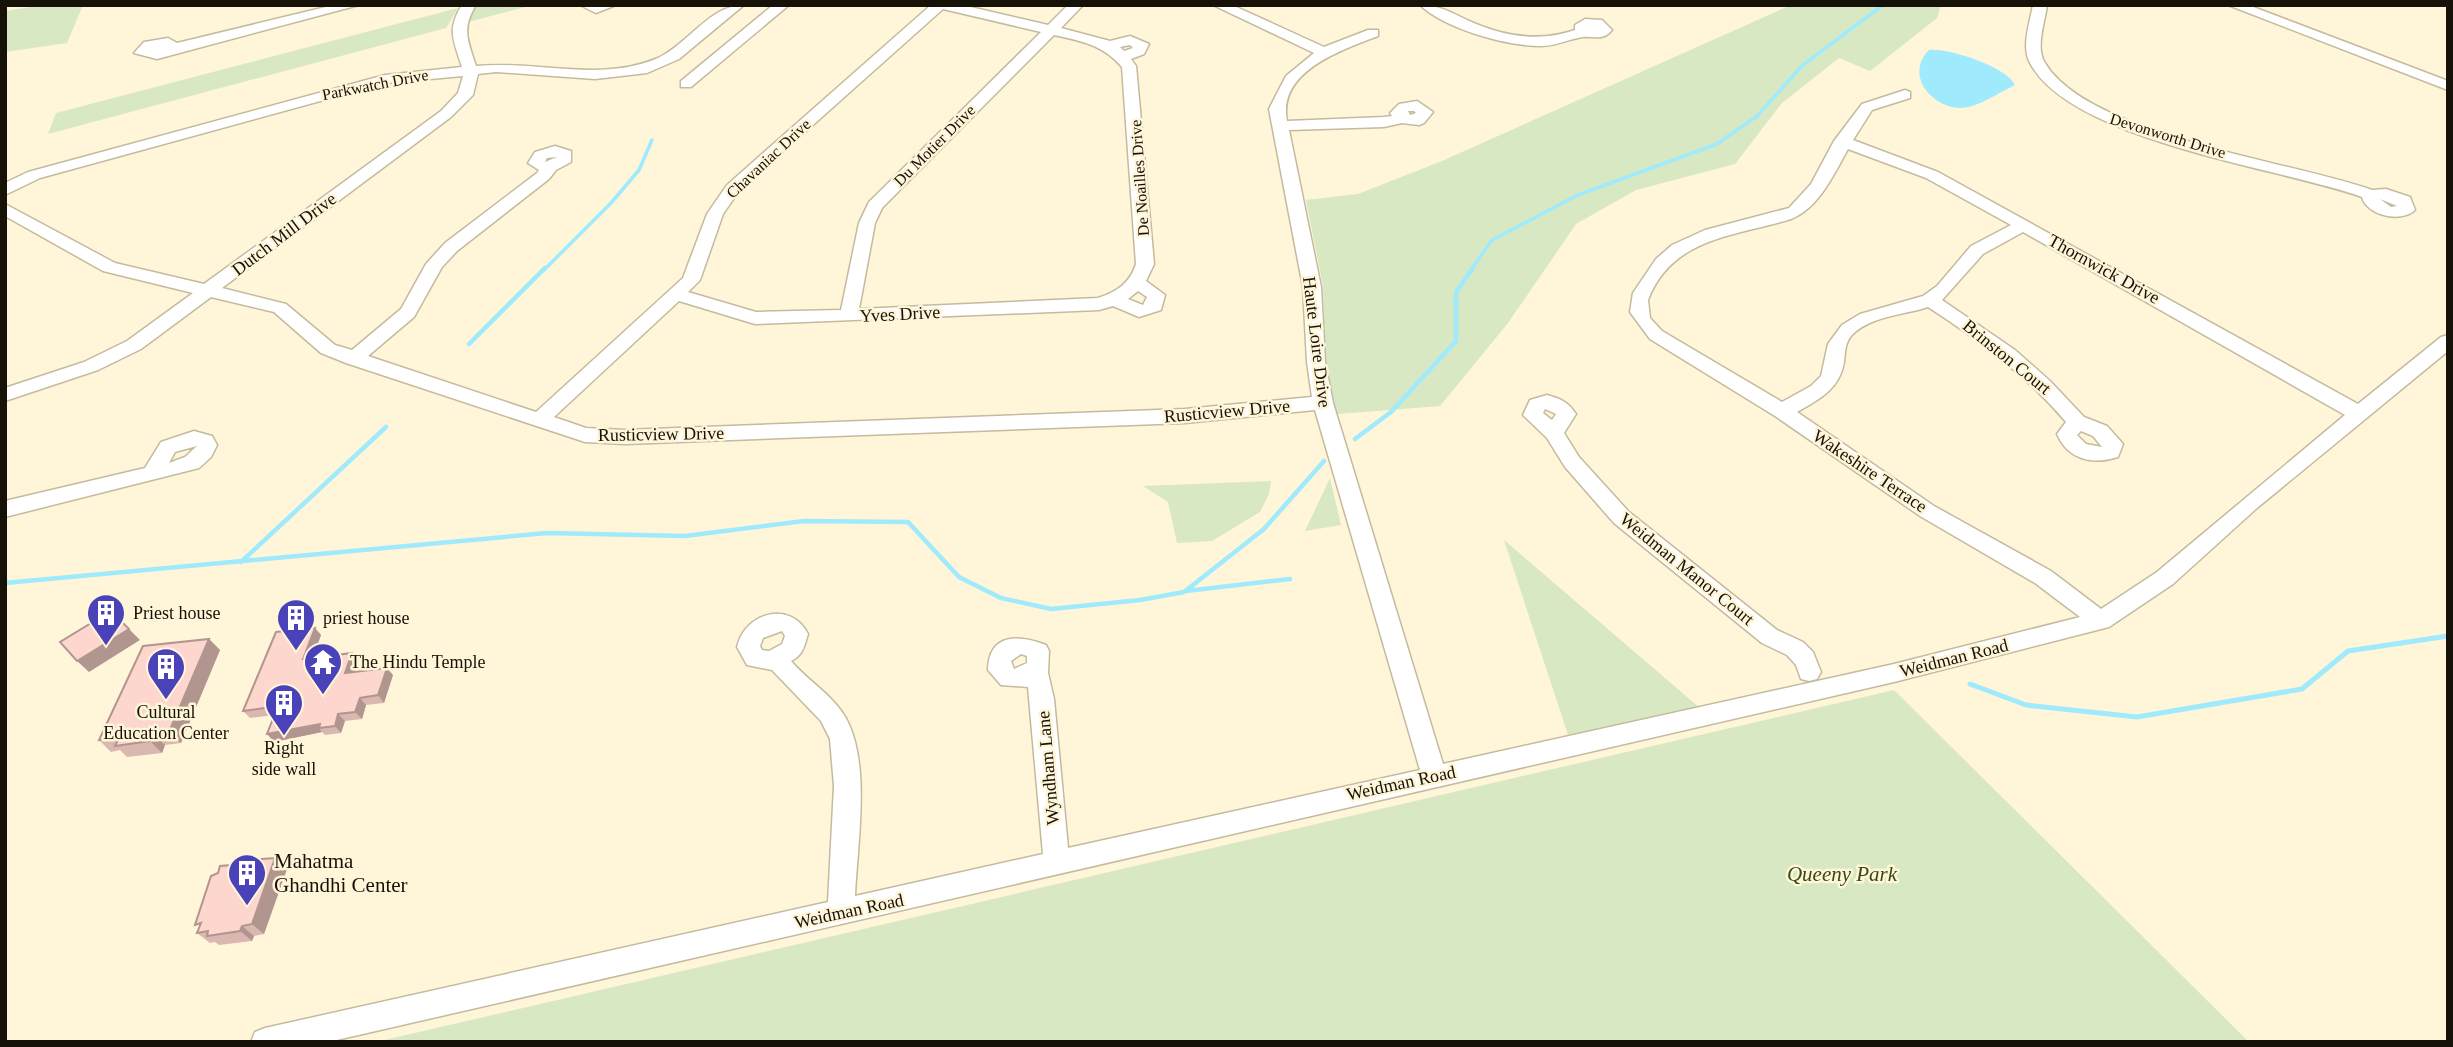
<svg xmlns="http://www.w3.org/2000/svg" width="2453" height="1047" viewBox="0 0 2453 1047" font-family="Georgia,serif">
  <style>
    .green { fill: #d8e8c2 }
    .water { fill: #a0eafd }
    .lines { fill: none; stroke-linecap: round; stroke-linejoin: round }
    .stream-far2 { stroke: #a0eafd; stroke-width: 3.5 }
    .stream-far1 { stroke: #a0eafd; stroke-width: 4.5 }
    .stream { stroke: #a0eafd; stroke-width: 5 }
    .minor-casing { stroke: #c4ba9e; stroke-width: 3 }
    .minor { fill: #fff; fill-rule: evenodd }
    .wall { fill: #dab8b1 }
    .shaded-wall { fill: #b19690 }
    .building { fill: #fdd6ce; stroke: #b19690; stroke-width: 2 }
    .labels { text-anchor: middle; stroke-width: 5; stroke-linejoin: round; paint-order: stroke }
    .far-street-label { font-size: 16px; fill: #161208; stroke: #fff5d8 }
    .street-label { font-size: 18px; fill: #161208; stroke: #fff5d8 }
    .poi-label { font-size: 18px; fill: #161208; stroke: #fff5d8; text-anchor: start }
    .near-poi-label { font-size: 21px; fill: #161208; stroke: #fff5d8; text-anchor: start }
    .near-park-label { font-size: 21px; font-style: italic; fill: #374a10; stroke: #fff5d8 }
  </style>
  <rect width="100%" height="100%" fill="#fff5d8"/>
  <path class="green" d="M44,5H83L67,43L5,52V11Z
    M475,5H533L464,23Z
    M1791,5H1941L1937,18L1870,71L1839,58L1782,103L1735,164L1636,190L1576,224L1508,323L1440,406L1337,414L1326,375L1323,286L1306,200L1358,194L1442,161Z
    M458,8L446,28L48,134L56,113Z
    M1330,478L1341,525L1305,531Z
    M1271,481L1269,494L1260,512L1212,541L1177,543L1168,502L1143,486Z
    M1504,540L1700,708L1568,735Z
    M1894,690L2249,1042H376Z"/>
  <path class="water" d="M1929,50C1949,48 2007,67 2015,85C2000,92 1976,109 1959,108C1930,106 1905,74 1929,50Z"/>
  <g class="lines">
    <path class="stream-far2" d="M544,270L611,203L639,170L652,140
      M1471,270L1492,240L1578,195L1717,144L1757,116L1803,65L1883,5"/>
    <path class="stream-far1" d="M469,344L545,268
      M1355,439L1391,412L1456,341V292L1473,268
      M241,562L386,427
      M5,583L547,533L685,536L804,521L908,522L959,577L1001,598L1051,609L1140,600L1184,592L1264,529L1324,461
      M1186,591L1290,579"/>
    <path class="stream" d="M1970,684L2026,705L2137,717L2302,689L2348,651L2448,636"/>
    <defs>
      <path id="minor" d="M334,5H359L157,59L134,53L144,42L168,38L177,43Z
        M462,5H476C461,29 468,41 476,66C537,60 600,83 658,58C688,44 710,5 744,5L679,59L647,73L595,79L496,72L478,74L473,95L451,117L222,288L286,304L335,345L352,350L401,309L426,264L445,243L537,173L539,170L528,163L535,152L555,146L571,151V162L556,170L549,179L457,251L442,267L414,317L368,356L536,412L683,278L707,214L727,185L931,5H962L1048,25L1068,5H1083L1061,28L1110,41L1130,36L1149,44L1144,54L1131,59L1136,66L1154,264L1146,281L1165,295L1161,310L1139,317L1113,306L1099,310L755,324L679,301L554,417L586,428L625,430L1185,409L1312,397L1307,362L1303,287L1269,109L1286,76L1314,53L1213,5H1232L1324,47L1368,30H1378V36C1342,50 1277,71 1287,121L1384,117L1392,116L1390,113L1399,104L1417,101L1433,112L1424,123L1419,125L1402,123L1384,127L1289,130L1321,287L1325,362L1333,403L1443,764L1894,664L2080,617L2035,583L1920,516L1775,416L1650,339L1630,312L1633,293L1656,259L1672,245L1705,230L1789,208L1811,184L1834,141L1862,104L1905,90L1910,92V98L1872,110L1853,140L1938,172L2358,404L2441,337L2448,335V351L2257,508L2173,584L2109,627L1894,682L328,1042H251L255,1032L265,1028L828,902L834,786L830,739L821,721L772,670L747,665L737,647C745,612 791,600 808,634C804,647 803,655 791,661C807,680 831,694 844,715C872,760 857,845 855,896L1043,854L1028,687L1001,685L988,670C989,632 1020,635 1046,645L1049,651L1048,673L1054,699L1068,848L1420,770L1315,410L1185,423L625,444L585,442L346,363L321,353L274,312L211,297L141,349L98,370L5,401V388L84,362L127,341L193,293L103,271L5,216V204L115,263L204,284L441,111L458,93L463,76L386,83L40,178L5,195V183L28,172L385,75L462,67C454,41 446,30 462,5ZM943,9L1041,32L869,202L859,223L841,310L756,312L688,292L700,280L723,214L739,191ZM1054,35C1082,41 1103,45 1122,67L1136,264C1130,283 1117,292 1098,298L859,309L875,223L882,208ZM1130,45L1133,48L1124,51L1120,47ZM1408,111H1414L1416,113L1410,115ZM1848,149L1926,178L2011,225L1971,246L1937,286L1923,296L1860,314L1842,325L1828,344L1821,376L1811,386L1782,402L1662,331L1650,318L1648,300C1672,237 1736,236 1791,219C1819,208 1834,174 1848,149ZM557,157L545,162L547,158ZM2023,232L2345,415L2157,572L2101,609L2051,571L1934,506L1797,412C1818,400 1840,389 1844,362C1845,353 1845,343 1851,336C1869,316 1904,315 1928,307C1979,340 2026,375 2066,422L2057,434C2068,460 2093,465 2118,457L2123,444L2107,426L2084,417L2050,381L2015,350L1942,300L1983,254ZM1138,291L1147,297L1143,305L1128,299ZM2081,431L2093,436L2102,447L2086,444L2077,435ZM782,631L785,636L782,644L769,651L762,650L760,646L763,638ZM1021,654L1027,656V663L1014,669L1011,661Z
        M580,5H616L596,13Z
        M773,5H789L691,87H681V81Z
        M1420,5C1439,5 1450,12 1467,20C1502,36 1538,43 1575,30V25L1585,19L1602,20L1612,30C1603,41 1595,36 1583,37C1569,39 1556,46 1541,46C1507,46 1445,29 1420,5Z
        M2033,5H2047C2045,22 2035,48 2045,63C2088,135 2293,162 2372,190L2386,189L2410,197L2415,210C2402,223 2367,216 2362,197C2281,168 2071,141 2030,63C2021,47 2030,22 2033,5ZM2380,199L2397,206L2391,207Z
        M2228,5H2248L2448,81V90Z
        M1547,395C1561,399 1568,402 1576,414L1564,433L1579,457L1629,512L1777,630L1803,642L1813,652L1821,672L1817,679L1809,681L1801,679L1796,665L1787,655L1762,643L1614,523L1565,467L1547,438L1523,415L1530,400ZM1545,409L1556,414L1552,420L1543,413Z
        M194,431L212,436L217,445L211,457L199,468L5,517V501L145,468L161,442ZM197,446L185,457L169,463L175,452Z"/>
    </defs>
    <use href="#minor" class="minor-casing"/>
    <use href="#minor" class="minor"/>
  </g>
  <path class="wall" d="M315,628L321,635L313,658L352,653L358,661L354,672L393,675L384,703L366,705L362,719L345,721L341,733L325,735L322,732L274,742L275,715L250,718L243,711Z
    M209,639L220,650L181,743L165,745L162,753L127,757L120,750L111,752L99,740Z
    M275,858L287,869L264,934L254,936L252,941L219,945L215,942L210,943L197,933Z"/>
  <path class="shaded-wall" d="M315,628L321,635L309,667L303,659Z
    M129,629L140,640L89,672L77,661Z
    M209,639L220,650L181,743L169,732Z
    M352,653L358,661L351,680L345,673Z
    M387,668L393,675L384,703L378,695Z
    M360,698L366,705L362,719L355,712Z
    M338,714L345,721L341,733L335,726Z
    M320,724L319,728L322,732L274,742L267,734Z
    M153,734L165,745L162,753L150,741Z
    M275,858L287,869L264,934L252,924Z
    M242,926L254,936L252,941L240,931Z"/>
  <path class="building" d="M111,611L129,629L77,661L60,642Z
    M315,628L303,659L352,653L345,673L387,668L378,695L360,698L355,712L338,714L335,726L319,728L320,724L267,734L278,706L243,711L276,632Z
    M209,639L169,732L153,734L150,741L115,746L119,738L99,740L143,646Z
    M275,858L252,924L242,926L240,931L207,936L208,931L197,933L201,923L195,925L211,876L218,873L220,866L232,865L233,861Z"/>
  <defs>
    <symbol id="building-pin" viewBox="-11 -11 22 30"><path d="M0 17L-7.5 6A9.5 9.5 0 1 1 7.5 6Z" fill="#4a42b9" stroke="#fff5d8"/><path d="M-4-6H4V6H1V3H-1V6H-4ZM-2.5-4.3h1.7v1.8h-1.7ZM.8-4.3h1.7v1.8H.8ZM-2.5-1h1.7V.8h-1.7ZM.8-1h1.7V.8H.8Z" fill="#fff"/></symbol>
    <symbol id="temple-pin" viewBox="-11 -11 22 30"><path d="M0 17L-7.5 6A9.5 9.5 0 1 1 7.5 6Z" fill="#4a42b9" stroke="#fff5d8"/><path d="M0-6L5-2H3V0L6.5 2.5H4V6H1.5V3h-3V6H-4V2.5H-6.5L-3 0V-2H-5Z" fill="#fff"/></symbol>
  </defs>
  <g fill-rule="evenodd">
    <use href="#building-pin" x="84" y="591" width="44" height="60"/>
    <use href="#building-pin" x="274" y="596" width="44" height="60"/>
    <use href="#temple-pin" x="301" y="640" width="44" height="60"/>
    <use href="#building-pin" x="144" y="645" width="44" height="60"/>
    <use href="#building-pin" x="262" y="681" width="44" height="60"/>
    <use href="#building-pin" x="225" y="851" width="44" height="60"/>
  </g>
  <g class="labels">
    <g class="far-street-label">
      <text transform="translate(375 84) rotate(-11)" y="6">Parkwatch Drive</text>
      <text transform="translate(2168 135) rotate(17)" y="6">Devonworth Drive</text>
      <text transform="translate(934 145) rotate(-45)" y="6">Du Motier Drive</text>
      <text transform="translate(768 158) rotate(-43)" y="6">Chavaniac Drive</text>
      <text transform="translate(1139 178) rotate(-94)" y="6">De Noailles Drive</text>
    </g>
    <g class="street-label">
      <text transform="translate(284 234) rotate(-37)" y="6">Dutch Mill Drive</text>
      <text transform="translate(2104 269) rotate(29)" y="6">Thornwick Drive</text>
      <text transform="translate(900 314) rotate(-3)" y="6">Yves Drive</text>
      <text transform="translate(1317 342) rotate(83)" y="6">Haute Loire Drive</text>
      <text transform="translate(2007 357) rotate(39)" y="6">Brinston Court</text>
      <text transform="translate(1227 411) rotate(-5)" y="6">Rusticview Drive</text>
      <text transform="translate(661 434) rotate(-1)" y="6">Rusticview Drive</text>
      <text transform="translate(1870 471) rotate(34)" y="6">Wakeshire Terrace</text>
      <text transform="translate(1687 569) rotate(39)" y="6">Weidman Manor Court</text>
      <text transform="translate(1954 658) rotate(-14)" y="6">Weidman Road</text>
      <text transform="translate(1048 768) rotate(-95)" y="6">Wyndham Lane</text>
      <text transform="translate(1401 783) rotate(-12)" y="6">Weidman Road</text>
      <text transform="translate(849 911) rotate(-12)" y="6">Weidman Road</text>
    </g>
    <g class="poi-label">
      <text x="133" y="619">Priest house</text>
      <text x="323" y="624">priest house</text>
      <text x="350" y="668">The Hindu Temple</text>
      <text x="166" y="718" text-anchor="middle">Cultural<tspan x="166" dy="21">Education Center</tspan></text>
      <text x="284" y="754" text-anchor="middle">Right<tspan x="284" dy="21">side wall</tspan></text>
    </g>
    <g class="near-poi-label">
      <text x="274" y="868">Mahatma<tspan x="274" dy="24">Ghandhi Center</tspan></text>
    </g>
    <g class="near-park-label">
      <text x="1842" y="881">Queeny Park</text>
    </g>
  </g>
  <rect width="2453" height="1047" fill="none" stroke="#161208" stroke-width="14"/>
</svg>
